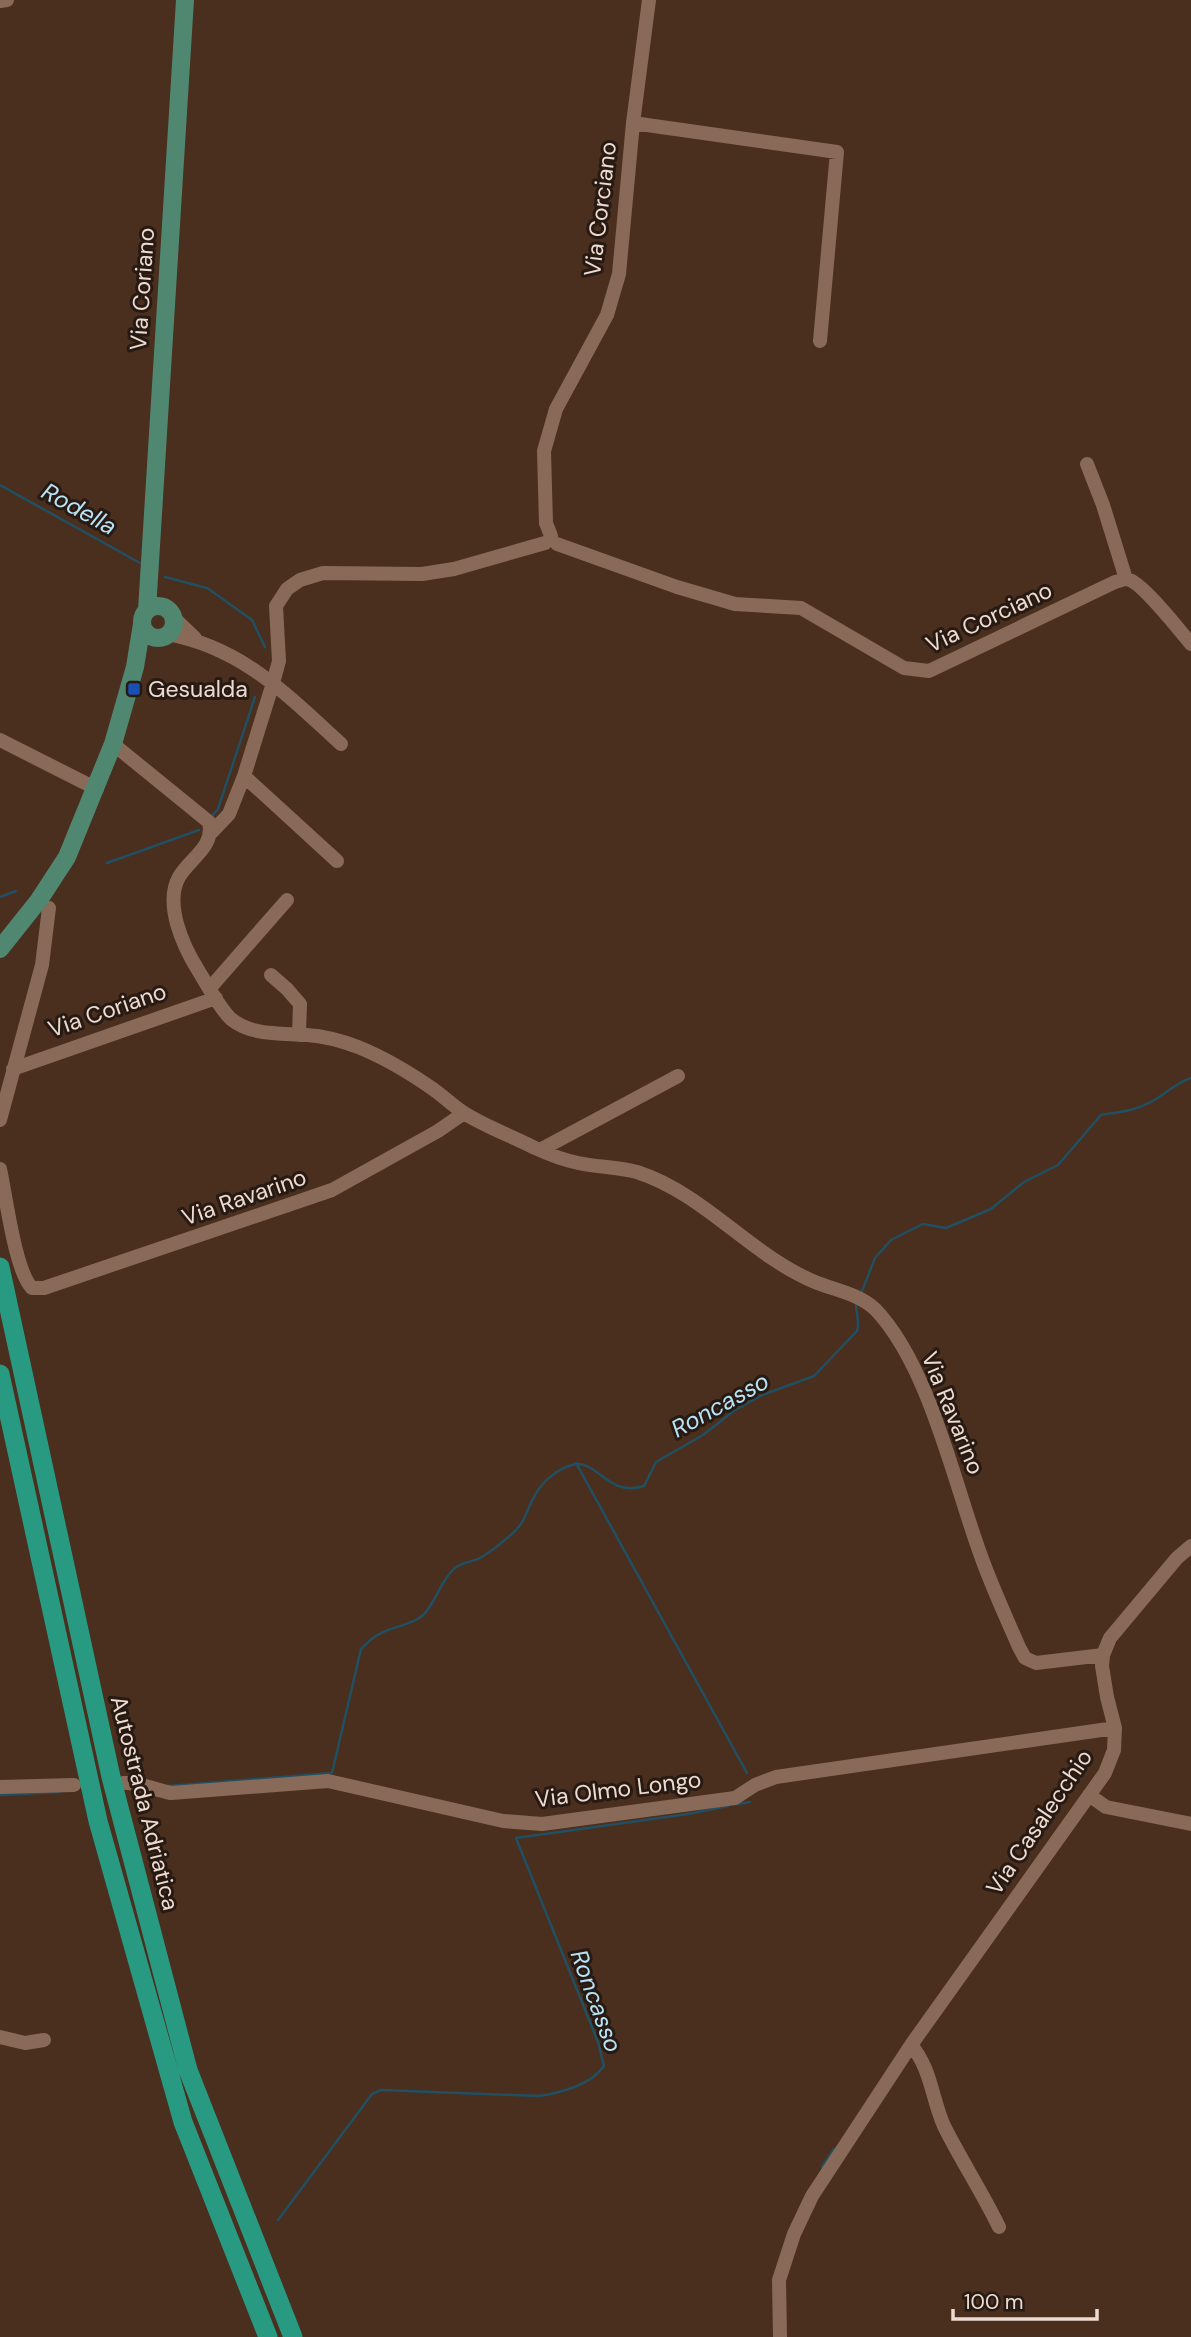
<svg xmlns="http://www.w3.org/2000/svg" width="1191" height="2337" viewBox="0 0 1191 2337" font-family="'DM Sans',sans-serif">
  <style>
    .lines { fill: none; stroke-linecap: round; stroke-linejoin: round }
    .stream { stroke: #205062; stroke-width: 2.5 }
    .minor { stroke: #896a58; stroke-width: 14 }
    .major { stroke: #4f8771; stroke-width: 18 }
    .highway { stroke: #289a82; stroke-width: 19 }
    .transit-dot { fill: #1a4fb4; stroke: #271a13; stroke-width: 2.5 }
    .labels { text-anchor: middle; stroke-width: 6; stroke-linejoin: round; paint-order: stroke }
    .street-label { font-size: 23px; fill: #eddbd1; stroke: #271a13 }
    .poi-label { font-size: 23px; fill: #eddbd1; stroke: #271a13; text-anchor: start }
    .water-label { font-size: 24px; font-style: italic; fill: #b8e3f6; stroke: #271a13 }
  </style>
  <rect width="100%" height="100%" fill="#4a2e1e"/>
  <g class="lines">
    <path class="stream" d="M0,485L140,563
      M165,577L207,588L220,597L252,620L265,647
      M212,816L218,809L255,697
      M107,863L199,830
      M0,897L16,891
      M862,1291L875,1258L891,1240L923,1224L946,1228L991,1209L1024,1182L1058,1165L1101,1115C1119,1112 1135,1111 1151,1102C1165,1094 1176,1083 1191,1078
      M576,1463L747,1773
      M168,1786L332,1773L361,1649C365,1645 369,1641 373,1638C386,1627 408,1627 422,1616C434,1607 441,1579 455,1568C462,1562 472,1562 480,1558C492,1551 504,1541 514,1532C526,1521 527,1508 535,1495C542,1482 557,1469 572,1465C596,1457 607,1498 644,1486L656,1462L703,1435L735,1410L762,1395L814,1376L857,1331C860,1322 856,1314 856,1304
      M0,1795L60,1792
      M738,1804L750,1802
      M822,2167L834,2149
      M278,2220L372,2094L381,2090L539,2096C560,2093 591,2085 604,2066L598,2042L516,1838L688,1814L728,1806"/>
    <path class="minor" d="M0,1L7,0
      M633,123L837,152L820,341
      M1087,464L1103,505L1126,579
      M551,536L546,523L544,451L556,409L607,315L619,274L633,123L649,0
      M557,544L677,587L735,604L801,608L904,668L929,671L1115,582C1119,581 1123,579 1127,579C1141,581 1181,632 1191,644
      M172,616L195,638
      M168,634C243,648 287,695 341,744
      M0,740L97,789
      M113,744L209,822C215,847 190,858 179,877C164,904 183,946 198,970C206,983 220,1009 231,1019C252,1036 281,1033 307,1035C324,1036 342,1041 358,1047C383,1057 410,1073 433,1089C443,1096 453,1106 464,1113C486,1127 512,1136 535,1148C548,1154 564,1160 578,1163C597,1167 618,1167 637,1172C705,1194 750,1255 815,1282C835,1290 859,1294 875,1309C929,1365 954,1483 981,1556C992,1587 1006,1617 1019,1647L1025,1658L1036,1663L1103,1655
      M244,776L337,861
      M212,832L229,814L244,776L273,683L279,661L276,606L287,589L300,580L323,573L422,574L454,569L545,543
      M271,975L287,989L300,1004L299,1035
      M210,988L287,900
      M13,1069L216,998
      M0,1120L42,965L49,908
      M540,1150L678,1076
      M0,1169C6,1196 15,1271 32,1288H44L332,1190L438,1131L464,1113
      M123,1783C141,1782 154,1790 171,1793L328,1781L503,1821L542,1824L735,1798L755,1785L776,1777L1115,1728
      M0,1787L74,1785
      M1089,1795L1106,1807L1191,1824
      M0,2037L25,2043L44,2040
      M911,2045C931,2068 932,2099 944,2126C961,2160 982,2192 999,2227
      M780,2337L779,2280L794,2234L812,2196L911,2045L1105,1773L1114,1750L1115,1728L1107,1697L1102,1666L1103,1655L1110,1638L1177,1558L1191,1546"/>
    <path class="major" d="M142 622a16 16 0 1 1 32 0a16 16 0 1 1-32 0Z
      M147,610L185,0
      M0,949L39,900L67,857L113,744L135,667L142,624"/>
    <path class="highway" d="M0,1267L111,1777L188,2070L293,2337
      M0,1374L98,1821L183,2122L268,2337"/>
  </g>
  <rect class="transit-dot" x="127" y="682" width="14" height="14" rx="3.5"/>
  <g class="labels">
    <g class="street-label">
      <text transform="translate(600 209) rotate(-83)" y="8">Via Corciano</text>
      <text transform="translate(142 289) rotate(-86)" y="8">Via Coriano</text>
      <text transform="translate(989 617) rotate(-25)" y="8">Via Corciano</text>
      <text transform="translate(107 1010) rotate(-19)" y="8">Via Coriano</text>
      <text transform="translate(244 1197) rotate(-19)" y="8">Via Ravarino</text>
      <text transform="translate(953 1413) rotate(68)" y="8">Via Ravarino</text>
      <text transform="translate(618 1789) rotate(-7)" y="8">Via Olmo Longo</text>
      <text transform="translate(145 1803) rotate(76)" y="8">Autostrada Adriatica</text>
      <text transform="translate(1039 1822) rotate(-56)" y="8">Via Casalecchio</text>
    </g>
    <g class="poi-label">
      <text x="148" y="697">Gesualda</text>
    </g>
    <g class="water-label">
      <text transform="translate(79 509) rotate(29)" y="8">Rodella</text>
      <text transform="translate(720 1405) rotate(-29)" y="8">Roncasso</text>
      <text transform="translate(596 2001) rotate(70)" y="8">Roncasso</text>
    </g>
  </g>
  <path d="M953 2309v10h144v-10" fill="none" stroke="#eddbd1" stroke-width="3.5"/>
  <text x="964" y="2309" font-size="21" fill="#eddbd1" stroke="#271a13" stroke-width="5" paint-order="stroke">100 m</text>
</svg>
